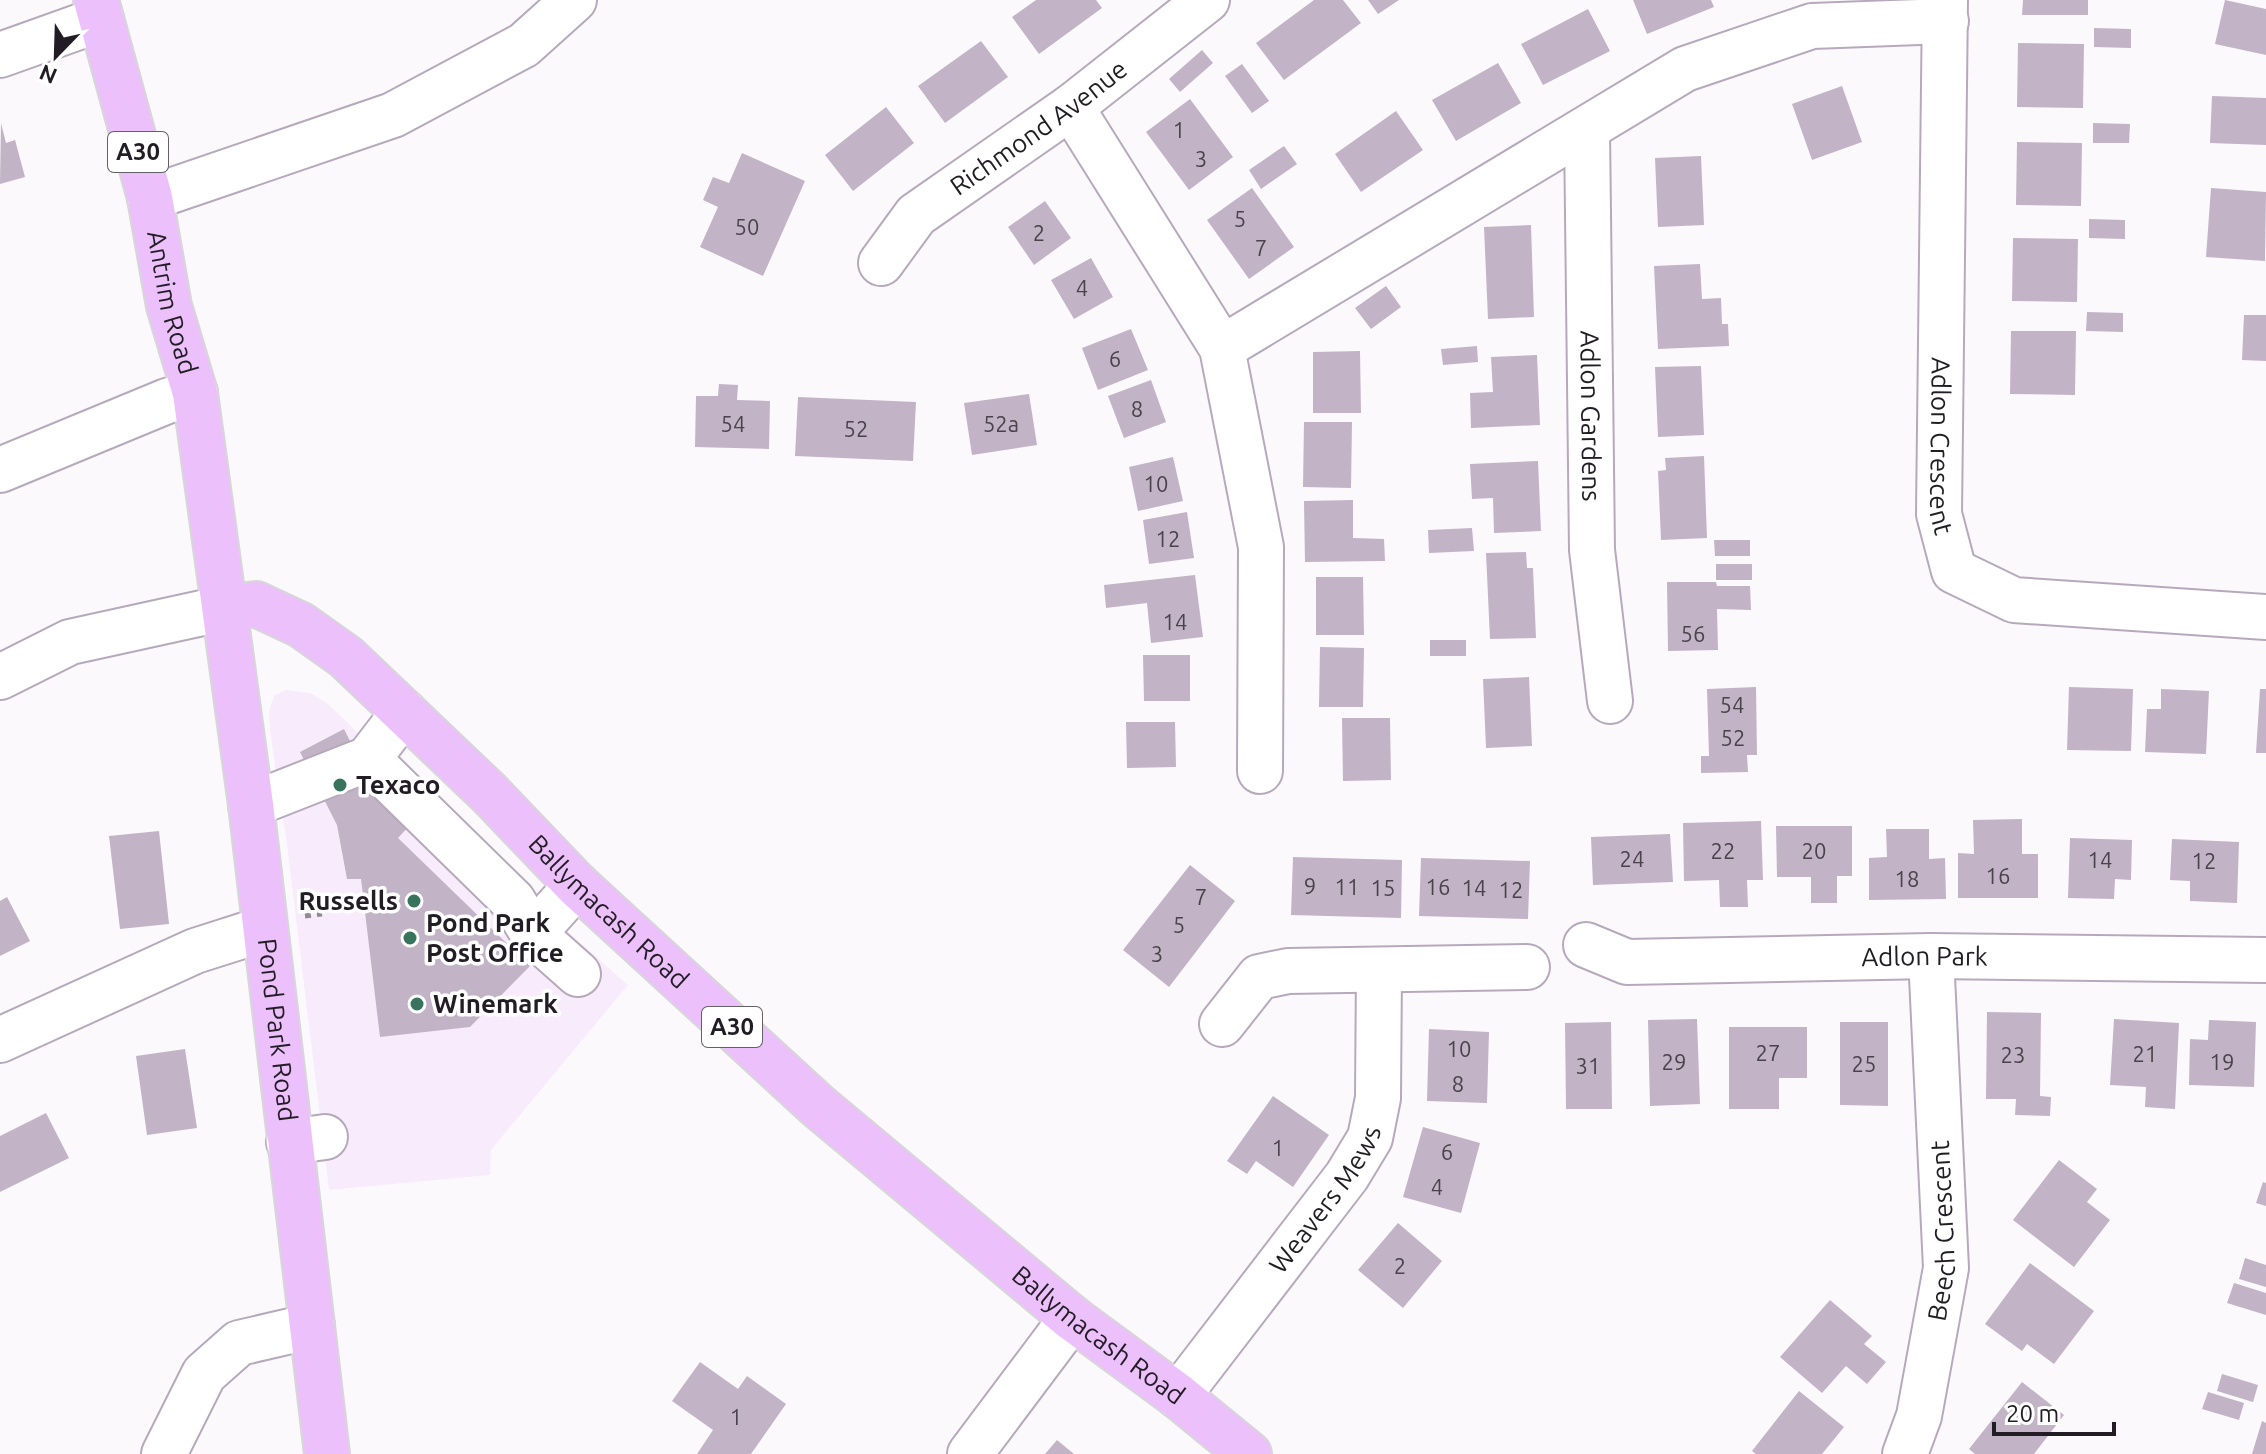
<svg xmlns="http://www.w3.org/2000/svg" width="2266" height="1454" viewBox="0 0 2266 1454" font-family="Ubuntu,sans-serif">
  <style>
    .built { fill: #f8ecfc }
    .building { fill: #c2b3c7 }
    .lines { fill: none; stroke-linecap: round; stroke-linejoin: round }
    .minor-casing { stroke: #b7a9bc; stroke-width: 48 }
    .major-casing { stroke: #d7d6d8; stroke-width: 48 }
    .path { stroke: #8f8b91; stroke-width: 5; stroke-dasharray: 6 6; stroke-linecap: butt }
    .minor { stroke: #fff; stroke-width: 44 }
    .major { stroke: #ecc0fa; stroke-width: 44 }
    .poi-dot { fill: #38735d; stroke: #fff; stroke-width: 3 }
    .labels { text-anchor: middle; stroke-width: 7; stroke-linejoin: round; paint-order: stroke }
    .number-label { font-size: 22px; fill: #4a424d }
    .shield { fill: #fff; stroke: #646166; stroke-width: 2 }
    .shield-label { font-size: 24px; font-weight: bold; fill: #221d24 }
    .street-label { font-size: 26px; fill: #221d24; stroke: #fff }
    .poi-label { font-size: 26px; font-weight: bold; fill: #221d24; stroke: #fff; text-anchor: start }
  </style>
  <rect width="100%" height="100%" fill="#fcf9fd"/>
  <path class="built" d="M286,690L310,693L327,703L526,895L628,985L491,1150L490,1175L329,1190L287,845L270,731L269,712L272,701L275,695Z"/>
  <path class="building" d="M1036,0H1096L1102,8L1039,54L1012,17Z
    M1314,0H1343L1361,23L1284,80L1256,43Z
    M1368,0H1399L1378,14Z
    M1633,0H1711L1714,7L1647,34Z
    M2023,0H2088V15H2022Z
    M2225,0L2266,9V55L2215,44Z
    M1588,9L1610,51L1543,85L1521,44Z
    M2094,28L2131,29V48L2094,47Z
    M981,41L1008,77L945,123L918,86Z
    M2018,43L2084,44L2083,108L2017,107Z
    M1202,50L1213,63L1180,92L1169,79Z
    M1498,63L1521,103L1456,141L1432,100Z
    M1242,64L1269,101L1252,113L1225,76Z
    M1842,86L1862,142L1812,160L1792,104Z
    M2212,96L2266,98V145L2210,143Z
    M1190,99L1233,157L1189,190L1146,132Z
    M886,107L914,143L853,191L825,155Z
    M1396,111L1423,150L1361,192L1335,154Z
    M1,123L6,143L15,140L25,177L0,184Z
    M2093,123L2130,124L2129,143H2093Z
    M2017,142L2082,143L2081,206L2016,205Z
    M1284,146L1297,164L1261,189L1249,170Z
    M742,153L805,181L763,276L700,247L718,207L703,200L713,177L729,183Z
    M1701,156L1704,225L1658,227L1655,158Z
    M1252,188L1294,247L1249,279L1207,220Z
    M2211,188L2266,192L2265,261L2206,257Z
    M1045,201L1071,238L1034,265L1008,227Z
    M2089,219L2125,220V239L2089,238Z
    M1531,225L1534,317L1488,319L1484,227Z
    M2013,238L2078,239L2077,302L2012,301Z
    M1091,258L1113,297L1074,319L1051,280Z
    M1700,264L1702,299L1721,298L1722,324H1728L1729,346L1658,349L1654,266Z
    M1386,286L1401,307L1371,329L1355,308Z
    M2087,312L2123,313V332L2086,331Z
    M2244,315H2266V361L2242,360Z
    M1131,329L1148,370L1098,390L1082,348Z
    M2011,331H2076L2075,395L2010,394Z
    M1477,346L1478,362L1443,365L1441,349Z
    M1360,351L1361,413H1313V352Z
    M1537,355L1540,425L1471,428L1470,393L1493,392L1491,357Z
    M1701,366L1704,435L1658,437L1655,367Z
    M1151,380L1166,422L1124,438L1108,396Z
    M719,384L738,385L737,400L770,401L769,449L695,447L696,396H718Z
    M1029,394L1037,445L972,455L964,403Z
    M798,397L916,402L913,461L795,456Z
    M1304,422H1352L1351,488L1303,487Z
    M1704,456L1707,538L1661,540L1658,471L1666,470L1665,458Z
    M1173,457L1183,501L1138,511L1129,467Z
    M1538,461L1541,531L1494,533L1493,498L1472,499L1470,464Z
    M1353,500V538L1384,539L1385,561L1305,562L1304,501Z
    M1187,512L1194,558L1149,564L1143,520Z
    M1472,528L1474,551L1429,553L1428,530Z
    M1714,540H1750V556H1715Z
    M1526,552L1527,568H1533L1536,638L1490,639L1486,553Z
    M1716,564H1752V580H1716Z
    M1195,575L1203,637L1151,643L1147,603L1106,608L1104,585Z
    M1316,577H1363L1364,635H1316Z
    M1667,582H1716L1717,586H1750L1751,610L1717,609L1718,650L1668,651Z
    M1430,640H1466V656H1430Z
    M1320,647L1364,648L1363,707H1319Z
    M1143,655H1190V701H1144Z
    M1529,677L1532,746L1486,748L1483,679Z
    M1756,687L1757,755H1747L1748,772L1701,773V756H1709L1707,689Z
    M2069,687L2133,689L2131,751L2067,750Z
    M2161,689L2209,691L2206,754L2145,752L2147,709H2161Z
    M2260,689H2266V753H2256Z
    M1342,718H1390L1391,780L1343,781Z
    M1126,722H1175L1176,767L1127,768Z
    M344,729L381,803L409,826L398,838L530,966L470,1027L380,1037L361,879H347L337,825L300,752Z
    M2022,819V854H2038V898H1958V853L1974,854L1973,820Z
    M1761,821L1763,880H1747L1748,907H1720L1719,880L1684,881L1683,823Z
    M1776,826H1852V876H1837V903H1811V877H1777Z
    M1886,829H1929V859L1945,858L1946,899L1869,900V858L1887,857Z
    M159,831L169,924L120,929L109,836Z
    M1670,834L1673,882L1593,885L1591,837Z
    M2070,838L2132,840L2131,880L2115,879L2114,899L2068,898Z
    M2172,839L2239,842L2237,903L2190,901V881L2170,880Z
    M1293,857L1402,860L1401,918L1291,915Z
    M1421,858L1530,861L1528,919L1419,916Z
    M1190,865L1235,901L1169,987L1123,950Z
    M7,897L30,941L0,956V901Z
    M1987,1012L2041,1013L2040,1096L2051,1097L2050,1116L2015,1115L2016,1099H1986Z
    M1697,1019L1700,1104L1650,1106L1648,1020Z
    M2114,1019L2179,1023L2175,1109L2145,1107L2146,1087L2110,1085Z
    M2209,1020L2256,1022L2254,1087L2189,1085L2190,1039L2208,1040Z
    M1611,1022L1612,1109H1566L1565,1023Z
    M1840,1022H1888V1106L1840,1105Z
    M1729,1027H1807V1078H1779V1109H1729Z
    M1429,1029L1489,1032L1487,1103L1427,1101Z
    M185,1049L197,1128L147,1135L136,1056Z
    M1273,1096L1329,1135L1293,1187L1256,1161L1247,1174L1227,1161Z
    M46,1113L69,1158L0,1192V1136Z
    M1423,1127L1480,1143L1461,1213L1403,1197Z
    M2059,1160L2097,1189L2087,1202L2110,1220L2074,1267L2013,1220Z
    M2263,1182L2266,1183V1206L2256,1203Z
    M1398,1223L1442,1261L1403,1308L1358,1270Z
    M2245,1258L2266,1265V1287L2239,1279Z
    M2030,1263L2094,1311L2054,1364L2027,1344L2022,1351L1985,1324Z
    M2234,1283L2266,1293V1315L2227,1303Z
    M1830,1300L1872,1336L1864,1344L1886,1362L1867,1384L1846,1366L1822,1393L1780,1357Z
    M700,1362L738,1389L747,1376L786,1404L751,1454H697L713,1430L672,1401Z
    M2222,1374L2258,1385L2253,1402L2217,1391Z
    M2022,1382L2064,1415L2034,1454H1975L1969,1449Z
    M1799,1391L1844,1427L1822,1454H1756L1752,1451Z
    M2208,1392L2244,1403L2239,1420L2202,1409Z
    M2262,1421L2266,1423V1454H2252Z
    M1057,1440L1074,1454H1045Z"/>
  <g class="lines">
    <defs>
      <g id="minor">
        <path id="s1" d="M1945,0L1939,514L1954,571L2014,600L2266,617"/>
        <path d="M0,55L101,19"/>
        <path d="M1071,107L1222,348L1261,547L1260,771"/>
        <path id="s2" d="M1587,130L1592,550L1610,701"/>
        <path d="M150,198L393,115L524,45L574,0"/>
        <path id="s3" d="M881,263L916,215L1071,107L1207,0"/>
        <path d="M1222,348L1685,69L1812,26L1946,21"/>
        <path d="M0,470L167,401L195,393"/>
        <path d="M0,677L70,642L225,608"/>
        <path d="M368,759L513,901L533,934"/>
        <path d="M251,805L368,759L404,712"/>
        <path d="M577,885L533,934L578,974"/>
        <path id="s4" d="M1586,945L1627,962L1931,956L2266,960"/>
        <path d="M1222,1024L1259,977L1288,971L1527,967"/>
        <path d="M0,1040L195,951L264,929"/>
        <path d="M289,1142L325,1137"/>
        <path id="s5" d="M1178,1396L1347,1176L1370,1138L1378,1098L1379,970"/>
        <path d="M164,1454L204,1374L239,1343L312,1326"/>
        <path d="M970,1454L1072,1318"/>
        <path id="s6" d="M1905,1454L1919,1416L1946,1268L1931,956"/>
      </g>
      <g id="major">
        <path id="s7" d="M96,0L150,198L169,306L195,393L251,805L327,1454"/>
        <path id="s8" d="M225,608L256,604L301,625L346,657L489,793L577,885L818,1106L1072,1318L1178,1396L1249,1454"/>
      </g>
    </defs>
    <use href="#minor" class="minor-casing"/>
    <use href="#major" class="major-casing"/>
    <path class="path" d="M305,916L322,914"/>
    <use href="#minor" class="minor"/>
    <use href="#major" class="major"/>
  </g>
  <g class="poi-dot">
    <circle cx="340" cy="785" r="8"/>
    <circle cx="414" cy="901" r="8"/>
    <circle cx="410" cy="938" r="8"/>
    <circle cx="417" cy="1004" r="8"/>
  </g>
  <g class="labels">
    <g class="number-label">
      <text x="1179" y="138">1</text>
      <text x="1201" y="167">3</text>
      <text x="1240" y="227">5</text>
      <text x="747" y="235">50</text>
      <text x="1039" y="241">2</text>
      <text x="1261" y="256">7</text>
      <text x="1082" y="296">4</text>
      <text x="1115" y="367">6</text>
      <text x="1137" y="417">8</text>
      <text x="733" y="432">54</text>
      <text x="1001" y="432">52a</text>
      <text x="856" y="437">52</text>
      <text x="1156" y="492">10</text>
      <text x="1168" y="547">12</text>
      <text x="1175" y="630">14</text>
      <text x="1693" y="642">56</text>
      <text x="1732" y="713">54</text>
      <text x="1733" y="746">52</text>
      <text x="1723" y="859">22</text>
      <text x="1814" y="859">20</text>
      <text x="1632" y="867">24</text>
      <text x="2100" y="868">14</text>
      <text x="2204" y="869">12</text>
      <text x="1998" y="884">16</text>
      <text x="1907" y="887">18</text>
      <text x="1310" y="894">9</text>
      <text x="1347" y="895">11</text>
      <text x="1438" y="895">16</text>
      <text x="1383" y="896">15</text>
      <text x="1474" y="896">14</text>
      <text x="1511" y="898">12</text>
      <text x="1201" y="905">7</text>
      <text x="1179" y="933">5</text>
      <text x="1157" y="962">3</text>
      <text x="1459" y="1057">10</text>
      <text x="1768" y="1061">27</text>
      <text x="2145" y="1062">21</text>
      <text x="2013" y="1063">23</text>
      <text x="1674" y="1070">29</text>
      <text x="2222" y="1070">19</text>
      <text x="1864" y="1072">25</text>
      <text x="1588" y="1074">31</text>
      <text x="1458" y="1092">8</text>
      <text x="1278" y="1156">1</text>
      <text x="1447" y="1160">6</text>
      <text x="1437" y="1195">4</text>
      <text x="1400" y="1274">2</text>
      <text x="736" y="1425">1</text>
    </g>
    <g class="shield">
      <rect x="108" y="132" width="60" height="40" rx="6"/>
      <rect x="702" y="1007" width="60" height="40" rx="6"/>
    </g>
    <g class="shield-label">
      <text x="138" y="160">A30</text>
      <text x="732" y="1035">A30</text>
    </g>
    <g class="street-label">
      <text dy="9" stroke="none"><textPath href="#s3" startOffset="210">Richmond Avenue</textPath></text>
      <text dy="9" stroke="none"><textPath href="#s7" startOffset="312">Antrim Road</textPath></text>
      <text dy="9" stroke="none"><textPath href="#s2" startOffset="286">Adlon Gardens</textPath></text>
      <text dy="9" stroke="none"><textPath href="#s1" startOffset="446">Adlon Crescent</textPath></text>
      <text dy="9" stroke="none"><textPath href="#s8" startOffset="502">Ballymacash Road</textPath></text>
      <text dy="9" stroke="none"><textPath href="#s4" startOffset="342">Adlon Park</textPath></text>
      <text dy="9" stroke="none"><textPath href="#s7" startOffset="1048">Pond Park Road</textPath></text>
      <text dy="9" stroke="none"><textPath href="#s5" startOffset="246">Weavers Mews</textPath></text>
      <text dy="9" stroke="none"><textPath href="#s6" startOffset="228">Beech Crescent</textPath></text>
      <text dy="9" stroke="none"><textPath href="#s8" startOffset="1150">Ballymacash Road</textPath></text>
    </g>
    <g class="poi-label">
      <text x="356" y="794">Texaco</text>
      <text x="398" y="910" text-anchor="end">Russells</text>
      <text x="426" y="932">Pond Park<tspan x="426" dy="30">Post Office</tspan></text>
      <text x="433" y="1013">Winemark</text>
    </g>
  </g>
  <g transform="translate(56 56) rotate(203)" stroke="#ffffff" stroke-width="6" paint-order="stroke">
  <path d="M0-6L14 30L0 20L-14 30Z" fill="#221d24"/>
  <text y="-12" font-size="22" font-weight="bold" text-anchor="middle" fill="#221d24">N</text>
  </g>
  <path d="M1994 1422v12h120v-12" fill="none" stroke="#221d24" stroke-width="4"/>
  <text x="2006" y="1422" font-size="24" fill="#221d24" stroke="#ffffff" stroke-width="6" paint-order="stroke">20 m</text>
</svg>
